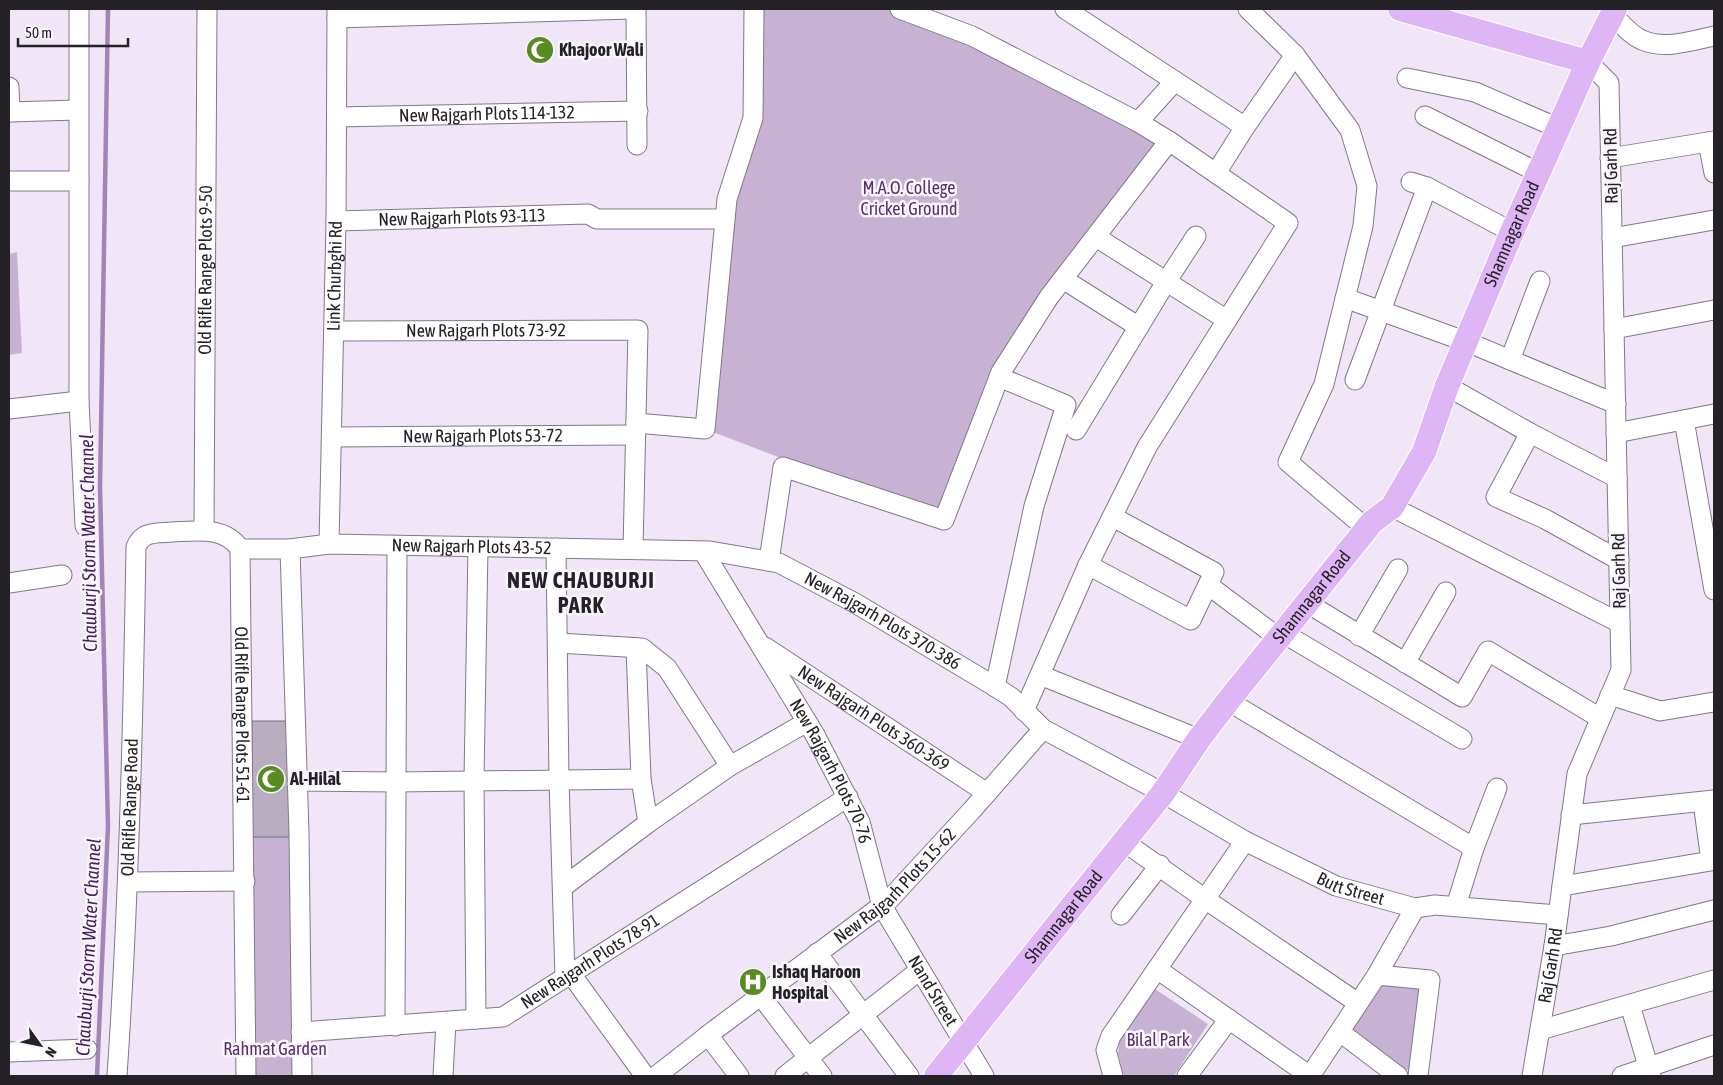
<svg xmlns="http://www.w3.org/2000/svg" width="1723" height="1085" viewBox="0 0 1723 1085" font-family="'Asap Condensed',sans-serif">
  <style>
    .green { fill: #c7b2d4 }
    .lines { fill: none; stroke-linecap: round; stroke-linejoin: round }
    .stream { stroke: #a285b4; stroke-width: 4.5 }
    .building { fill: #b8aebf; stroke: #79707f }
    .minor-casing { stroke: #827888; stroke-width: 21 }
    .major-casing { stroke: #fff; stroke-width: 26 }
    .minor { stroke: #fff; stroke-width: 19 }
    .major { stroke: #deb5f5; stroke-width: 24 }
    .labels { text-anchor: middle; stroke-width: 5; stroke-linejoin: round; paint-order: stroke }
    .poi-label { font-size: 18px; font-weight: bold; fill: #242127; stroke: #faf6fd; text-anchor: start }
    .street-label { font-size: 18px; fill: #242127; stroke: #faf6fd }
    .park-label { font-size: 18px; fill: #57306c; stroke: #faf6fd }
    .water-label { font-size: 19px; font-style: italic; fill: #461f5a; stroke: #faf6fd }
    .district-label { font-size: 22px; font-weight: bold; letter-spacing: 1px; fill: #242127; stroke: #faf6fd }
  </style>
  <rect width="100%" height="100%" fill="#f0e6f7"/>
  <path class="green" d="M754,9H897L1169,141L999,377L944,520L705,429L727,199L753,118Z
    M17,252L22,353L9,355V254Z
    M248,837H299L303,1076H248Z
    M1380,985L1423,988L1410,1069L1402,1072L1351,1030Z
    M1155,989L1208,1024L1174,1076H1124L1118,1054L1120,1038Z"/>
  <g class="lines">
    <path class="stream" d="M97,1076L108,826L100,487L108,9"/>
  </g>
  <path class="building" d="M252,721H290V837H252Z"/>
  <g class="lines">
    <defs>
      <g id="minor">
        <path d="M79,9V401L85,526"/>
        <path d="M636,9L637,145"/>
        <path d="M900,9L972,36L1138,122L1169,141L1288,223L1147,447L1088,565L1024,711"/>
        <path d="M1065,9L1245,127L1216,173"/>
        <path d="M1248,9L1295,55L1350,130L1367,186L1363,226L1324,384L1288,462L1367,529"/>
        <path d="M1613,15C1621,23 1630,35 1642,40C1664,50 1691,41 1714,36"/>
        <path d="M337,18L632,9"/>
        <path d="M1407,78L1475,92L1558,128"/>
        <path d="M9,87L10,112"/>
        <path d="M9,112L78,110"/>
        <path d="M1425,116L1539,173"/>
        <path id="s1" d="M337,117L638,111"/>
        <path d="M1138,122L1175,81"/>
        <path d="M1245,127L1295,55"/>
        <path d="M1708,142L1714,173"/>
        <path d="M1610,158L1714,141"/>
        <path d="M9,181H79"/>
        <path d="M1411,182L1427,187L1512,232"/>
        <path id="s2" d="M336,221L588,214L597,219H725"/>
        <path d="M1096,237L1227,320"/>
        <path d="M1612,238L1714,220"/>
        <path d="M1063,279L1139,327"/>
        <path d="M1345,298L1467,342L1616,404"/>
        <path d="M1614,329L1714,310"/>
        <path id="s3" d="M334,331L638,330L633,549"/>
        <path d="M1510,360L1540,281"/>
        <path d="M1355,380L1427,187"/>
        <path d="M1447,386L1530,433L1617,478"/>
        <path d="M9,409L79,401"/>
        <path d="M1684,420L1714,590"/>
        <path d="M636,423L705,429L727,199L753,118L754,9"/>
        <path d="M1076,430L1166,282L1196,236"/>
        <path d="M1530,433L1496,497L1545,519L1619,560"/>
        <path d="M1616,433L1714,414"/>
        <path id="s4" d="M332,437L635,435"/>
        <path d="M1392,507L1620,623"/>
        <path id="s5" d="M204,530L207,9"/>
        <path id="s6" d="M329,544L336,221L337,9"/>
        <path d="M556,548L559,780L565,978"/>
        <path id="s7" d="M240,549H290L329,544L710,551L779,563L855,603L989,683L1011,697L1043,729L1163,793L1245,841L1336,886L1415,908L1435,905L1558,915"/>
        <path id="s8" d="M240,549L246,1076"/>
        <path d="M290,549L299,833L302,1076"/>
        <path id="s9" d="M703,551L815,735L860,822L882,906L984,1076"/>
        <path d="M769,561L783,467L944,520L1001,372L1049,297L1169,141"/>
        <path d="M1088,565L1191,620L1214,572L1113,517"/>
        <path d="M9,583L62,575"/>
        <path d="M1208,585L1279,638"/>
        <path d="M1307,603L1462,697L1488,651L1600,718"/>
        <path d="M1283,633L1462,739"/>
        <path d="M1359,636L1398,569"/>
        <path d="M558,643L642,648L667,668L730,766"/>
        <path id="s10" d="M765,647L987,793"/>
        <path d="M636,648L641,779L648,823"/>
        <path d="M1405,663L1446,592"/>
        <path d="M1040,675L1199,739"/>
        <path d="M995,687L1034,506L1066,405L999,377"/>
        <path d="M1610,695L1660,711L1714,702"/>
        <path d="M1228,701L1474,848"/>
        <path d="M298,781L396,782L641,779"/>
        <path d="M1571,815L1714,800"/>
        <path d="M1123,841L1205,899L1358,1003"/>
        <path d="M128,882L245,881"/>
        <path d="M1562,886L1711,861L1703,802"/>
        <path d="M563,887L648,823L730,766L807,722"/>
        <path d="M1456,906L1474,848L1497,788"/>
        <path d="M1121,915L1160,865"/>
        <path d="M1554,946L1611,936L1714,910"/>
        <path d="M817,953L909,1076"/>
        <path d="M1157,969L1310,1076L1377,975L1415,908"/>
        <path d="M571,974L645,1076"/>
        <path d="M1377,975L1430,980L1418,1076"/>
        <path d="M761,996L822,1076"/>
        <path d="M1630,1005L1651,1076"/>
        <path d="M476,1019L474,780L478,547"/>
        <path d="M395,1026L397,546"/>
        <path d="M1540,1030L1714,980"/>
        <path id="s11" d="M301,1032L503,1017L848,797"/>
        <path d="M1340,1032L1398,1076"/>
        <path d="M708,1035L739,1076"/>
        <path d="M9,1052L87,1049"/>
        <path id="s12" d="M117,1076C129,900 133,724 136,547C138,542 140,539 145,536C153,532 164,533 172,532C196,531 225,526 240,549"/>
        <path d="M443,1076L446,1022"/>
        <path id="s13" d="M656,1076L716,1029L888,901L972,810L1043,729"/>
        <path d="M785,1076L920,970"/>
        <path d="M1113,1076L1106,1050L1111,1036L1245,841"/>
        <path d="M1187,1076L1229,1019"/>
        <path id="s14" d="M1532,1076L1554,946L1577,774L1621,670L1609,83L1588,62"/>
        <path d="M1622,1076L1714,1045"/>
      </g>
      <g id="major">
        <path d="M1400,9L1588,62"/>
        <path id="s15" d="M936,1076L1163,793L1199,739L1228,701L1372,522L1392,507L1424,452L1447,386L1512,232L1588,62L1615,9"/>
      </g>
    </defs>
    <use href="#minor" class="minor-casing"/>
    <use href="#major" class="major-casing"/>
    <use href="#minor" class="minor"/>
    <use href="#major" class="major"/>
  </g>
  <defs>
    <symbol id="mosque-disc" viewBox="-11 -11 22 22"><circle r="9.5" fill="#588b22" stroke="#faf6fd"/><path d="M3.5-4.9A6 6 0 1 0 3.5 4.9A5 5 0 1 1 3.5-4.9Z" fill="#fff"/></symbol>
    <symbol id="hospital-disc" viewBox="-11 -11 22 22"><circle r="9.5" fill="#588b22" stroke="#faf6fd"/><path d="M-5-5h3v3.5h4V-5h3V5h-3V1.5h-4V5h-3Z" fill="#fff"/></symbol>
  </defs>
  <g fill-rule="evenodd">
    <use href="#mosque-disc" x="524" y="34" width="32" height="32"/>
    <use href="#mosque-disc" x="255" y="763" width="32" height="32"/>
    <use href="#hospital-disc" x="737" y="966" width="32" height="32"/>
  </g>
  <g class="labels">
    <g class="poi-label">
      <text x="559" y="56">Khajoor Wali</text>
      <text x="290" y="785">Al-Hilal</text>
      <text x="772" y="978">Ishaq Haroon<tspan x="772" dy="21">Hospital</tspan></text>
    </g>
    <g class="street-label">
      <text dy="6" stroke="none"><textPath href="#s1" startOffset="150">New Rajgarh Plots 114-132</textPath></text>
      <text transform="translate(1611 166) rotate(-91)" y="6">Raj Garh Rd</text>
      <text dy="6" stroke="none"><textPath href="#s2" startOffset="126">New Rajgarh Plots 93-113</textPath></text>
      <text dy="6" stroke="none"><textPath href="#s15" startOffset="1029">Shamnagar Road</textPath></text>
      <text dy="6" stroke="none"><textPath href="#s5" startOffset="260">Old Rifle Range Plots 9-50</textPath></text>
      <text dy="6" stroke="none"><textPath href="#s6" startOffset="268">Link Churbghi Rd</textPath></text>
      <text dy="6" stroke="none"><textPath href="#s3" startOffset="152">New Rajgarh Plots 73-92</textPath></text>
      <text dy="6" stroke="none"><textPath href="#s4" startOffset="151">New Rajgarh Plots 53-72</textPath></text>
      <text dy="6" stroke="none"><textPath href="#s7" startOffset="232">New Rajgarh Plots 43-52</textPath></text>
      <text transform="translate(1619 571) rotate(-91)" y="6">Raj Garh Rd</text>
      <text dy="6" stroke="none"><textPath href="#s15" startOffset="609">Shamnagar Road</textPath></text>
      <text dy="6" stroke="none"><textPath href="#s7" startOffset="659">New Rajgarh Plots 370-386</textPath></text>
      <text dy="6" stroke="none"><textPath href="#s8" startOffset="166">Old Rifle Range Plots 51-61</textPath></text>
      <text dy="6" stroke="none"><textPath href="#s10" startOffset="130">New Rajgarh Plots 360-369</textPath></text>
      <text dy="6" stroke="none"><textPath href="#s9" startOffset="255">New Rajgarh Plots 70-76</textPath></text>
      <text dy="6" stroke="none"><textPath href="#s12" startOffset="269">Old Rifle Range Road</textPath></text>
      <text dy="6" stroke="none"><textPath href="#s13" startOffset="306">New Rajgarh Plots 15-62</textPath></text>
      <text dy="6" stroke="none"><textPath href="#s7" startOffset="1201">Butt Street</textPath></text>
      <text dy="6" stroke="none"><textPath href="#s15" startOffset="204">Shamnagar Road</textPath></text>
      <text dy="6" stroke="none"><textPath href="#s11" startOffset="306">New Rajgarh Plots 78-91</textPath></text>
      <text dy="6" stroke="none"><textPath href="#s14" startOffset="112">Raj Garh Rd</textPath></text>
      <text dy="6" stroke="none"><textPath href="#s9" startOffset="499">Nand Street</textPath></text>
    </g>
    <g class="park-label">
      <text x="909" y="194">M.A.O. College<tspan x="909" dy="21">Cricket Ground</tspan></text>
      <text x="1158" y="1046">Bilal Park</text>
      <text x="275" y="1055">Rahmat Garden</text>
    </g>
    <g class="water-label">
      <text transform="translate(88 543) rotate(-91)" y="7">Chauburji Storm Water Channel</text>
      <text transform="translate(88 947) rotate(-87)" y="7">Chauburji Storm Water Channel</text>
    </g>
    <g class="district-label">
      <text x="581" y="588">NEW CHAUBURJI<tspan x="581" dy="25">PARK</tspan></text>
    </g>
  </g>
  <rect width="1723" height="1085" fill="none" stroke="#242127" stroke-width="20"/>
  <g transform="translate(40 1045) rotate(123)" stroke="#faf6fd" stroke-width="4" paint-order="stroke">
  <path d="M0-4L9 19L0 12L-9 19Z" fill="#242127"/>
  <text y="-8" font-size="14" font-weight="bold" text-anchor="middle" fill="#242127">N</text>
  </g>
  <path d="M18 38v8h110v-8" fill="none" stroke="#242127" stroke-width="2.5"/>
  <text x="25" y="38" font-size="15" fill="#242127" stroke="#faf6fd" stroke-width="4" paint-order="stroke">50 m</text>
</svg>
